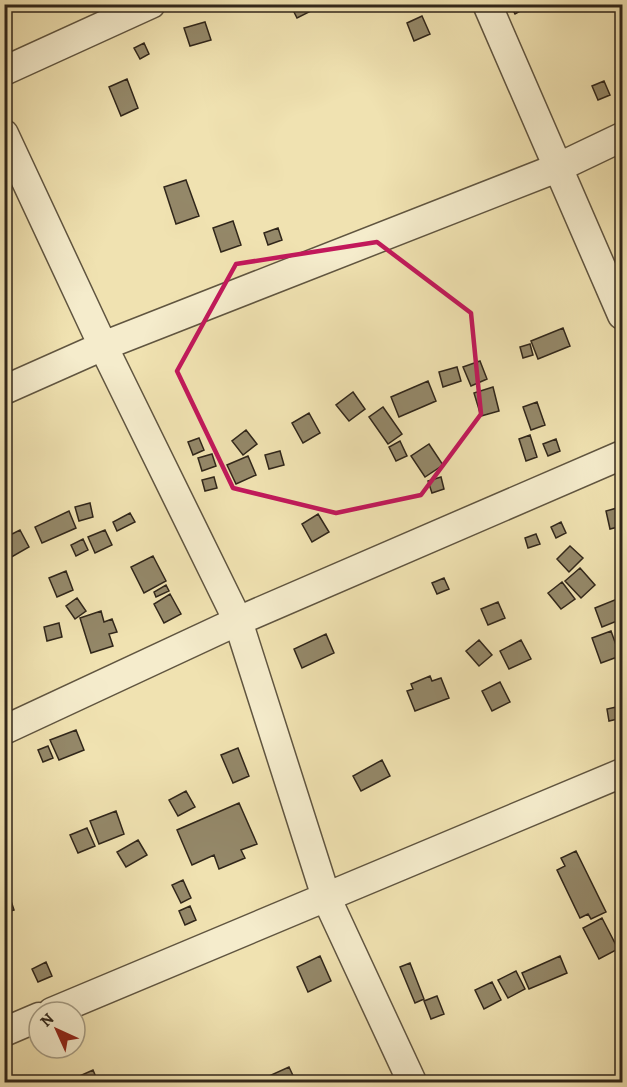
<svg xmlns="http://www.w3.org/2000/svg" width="627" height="1087" viewBox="0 0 627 1087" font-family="Alegreya,serif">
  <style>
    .building { fill: #948869; stroke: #30261a; stroke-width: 1.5 }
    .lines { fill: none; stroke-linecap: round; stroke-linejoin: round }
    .street-casing { stroke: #605540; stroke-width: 31 }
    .street { stroke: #f5eccc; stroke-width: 28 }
    .marked { fill: none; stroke: #c2185b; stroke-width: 4.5; stroke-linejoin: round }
  </style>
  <rect width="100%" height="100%" fill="#f0e2b1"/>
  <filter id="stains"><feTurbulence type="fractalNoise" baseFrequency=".00333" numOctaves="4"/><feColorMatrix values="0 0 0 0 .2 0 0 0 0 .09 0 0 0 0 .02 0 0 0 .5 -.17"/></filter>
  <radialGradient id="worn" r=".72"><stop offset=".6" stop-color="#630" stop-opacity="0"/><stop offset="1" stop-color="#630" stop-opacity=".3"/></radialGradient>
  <path class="building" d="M290,4H313L315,9L297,18Z
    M510,4H533L515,14Z
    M422,16L430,34L414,41L407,23Z
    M205,22L211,40L190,46L184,28Z
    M144,43L149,54L140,59L134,48Z
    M127,79L138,108L121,116L109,87Z
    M604,81L610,95L598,100L592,86Z
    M186,180L199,216L176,224L164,187Z
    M233,221L241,245L221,252L213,228Z
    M278,228L282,240L268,245L264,233Z
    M563,328L570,346L538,359L531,341Z
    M530,344L533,355L523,358L520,347Z
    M480,361L487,379L471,386L463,367Z
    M457,367L461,381L443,387L439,372Z
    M428,381L436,401L399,417L391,397Z
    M493,387L499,411L481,416L474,393Z
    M353,392L365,409L349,421L336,405Z
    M537,402L545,425L531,430L523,407Z
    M383,407L402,434L388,444L369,417Z
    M309,413L320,433L303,443L292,423Z
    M246,430L257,444L243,455L232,441Z
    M530,435L537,457L526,461L519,439Z
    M199,438L204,450L193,455L188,442Z
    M556,439L560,451L548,456L543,444Z
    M400,441L407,456L396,461L389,447Z
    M429,444L443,465L425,477L411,456Z
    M280,451L284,465L269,469L265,455Z
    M212,454L216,466L202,471L198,458Z
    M248,456L256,475L236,484L227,465Z
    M214,477L217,488L205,491L202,480Z
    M441,477L444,489L432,493L428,481Z
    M90,503L93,517L79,521L75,507Z
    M617,508L622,526L610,529L606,511Z
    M69,511L76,528L42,543L35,527Z
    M130,513L135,522L117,531L113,522Z
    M318,514L329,532L312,542L302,524Z
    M561,522L566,533L556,538L551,527Z
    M20,530L29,547L8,559L4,553V538Z
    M105,530L112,545L95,553L88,537Z
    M536,534L540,544L528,548L525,538Z
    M83,539L88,550L76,556L71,545Z
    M570,546L583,558L569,572L557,559Z
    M153,556L166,581L144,593L131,567Z
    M580,568L595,585L581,598L565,581Z
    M66,571L73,590L57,597L49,578Z
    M444,578L449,589L437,594L432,583Z
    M562,582L575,599L561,609L548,593Z
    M166,585L169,591L156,597L154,592Z
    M170,594L181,614L164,623L154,604Z
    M622,597V619L602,627L595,608Z
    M77,598L86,611L75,619L66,606Z
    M498,602L505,618L488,625L481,609Z
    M101,611L104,622L112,619L117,632L109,634L113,646L91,653L80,618Z
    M59,623L62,637L47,641L44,627Z
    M611,631L620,656L601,663L592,638Z
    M326,634L334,653L302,668L294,649Z
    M479,640L492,655L479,666L466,651Z
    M521,640L531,659L509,669L500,651Z
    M430,676L432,681L441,678L449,698L415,711L407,691L413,689L411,684Z
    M500,682L510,702L492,711L482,691Z
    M621,706L622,718L609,721L607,709Z
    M76,730L84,750L59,760L50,740Z
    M48,746L53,758L43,762L38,750Z
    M238,748L249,776L233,783L221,755Z
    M382,760L390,776L361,791L353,776Z
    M186,791L195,807L178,816L169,800Z
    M239,803L257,844L241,850L245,858L219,869L214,855L192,865L177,830Z
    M116,811L124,834L99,844L90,821Z
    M87,828L95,846L78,853L70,835Z
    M138,840L147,855L126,867L117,852Z
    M576,851L606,912L591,919L588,914L580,918L557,870L565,866L561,858Z
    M183,880L191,898L181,903L172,885Z
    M9,895L14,910L4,913V896Z
    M190,906L196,920L185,925L179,911Z
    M602,918L618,949L599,959L583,928Z
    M320,956L331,981L308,992L297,967Z
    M560,956L567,973L529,989L522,973Z
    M46,962L52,976L38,982L32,969Z
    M410,963L424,999L415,1003L400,967Z
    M516,971L525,989L508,998L498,980Z
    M492,982L501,1000L484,1009L475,990Z
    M437,996L444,1014L431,1019L424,1001Z
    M289,1067L296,1082H261L260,1080Z
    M93,1070L98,1082H74L73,1079Z"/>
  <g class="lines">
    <defs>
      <path id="street" d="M487,4L622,315
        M4,71L151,4
        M4,134L103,346L238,621L326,897L412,1082
        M4,390L103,346L557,168L622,137
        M4,730L238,621L622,455
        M52,1012L622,773
        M4,1032L39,1017"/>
    </defs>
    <use href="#street" class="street-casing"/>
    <use href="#street" class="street"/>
  </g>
  <path class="marked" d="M377,242L471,313L481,414L421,495L336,513L233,488L177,371L236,264Z"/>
  <rect width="627" height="1087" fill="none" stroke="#f0e2b1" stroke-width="24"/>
  <rect x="6" y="6" width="615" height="1075" fill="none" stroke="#30261a" stroke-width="3"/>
  <rect x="12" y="12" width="603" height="1063" fill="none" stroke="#30261a" stroke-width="1.5"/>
  <g transform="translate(57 1030) rotate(315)"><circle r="28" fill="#f5eccc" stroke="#a69d85" stroke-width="1.5"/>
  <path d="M0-4.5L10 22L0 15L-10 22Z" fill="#8f2418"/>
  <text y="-9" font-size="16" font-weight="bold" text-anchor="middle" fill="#30261a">N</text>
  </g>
  <rect width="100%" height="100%" filter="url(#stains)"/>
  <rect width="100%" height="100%" fill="url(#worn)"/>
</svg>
